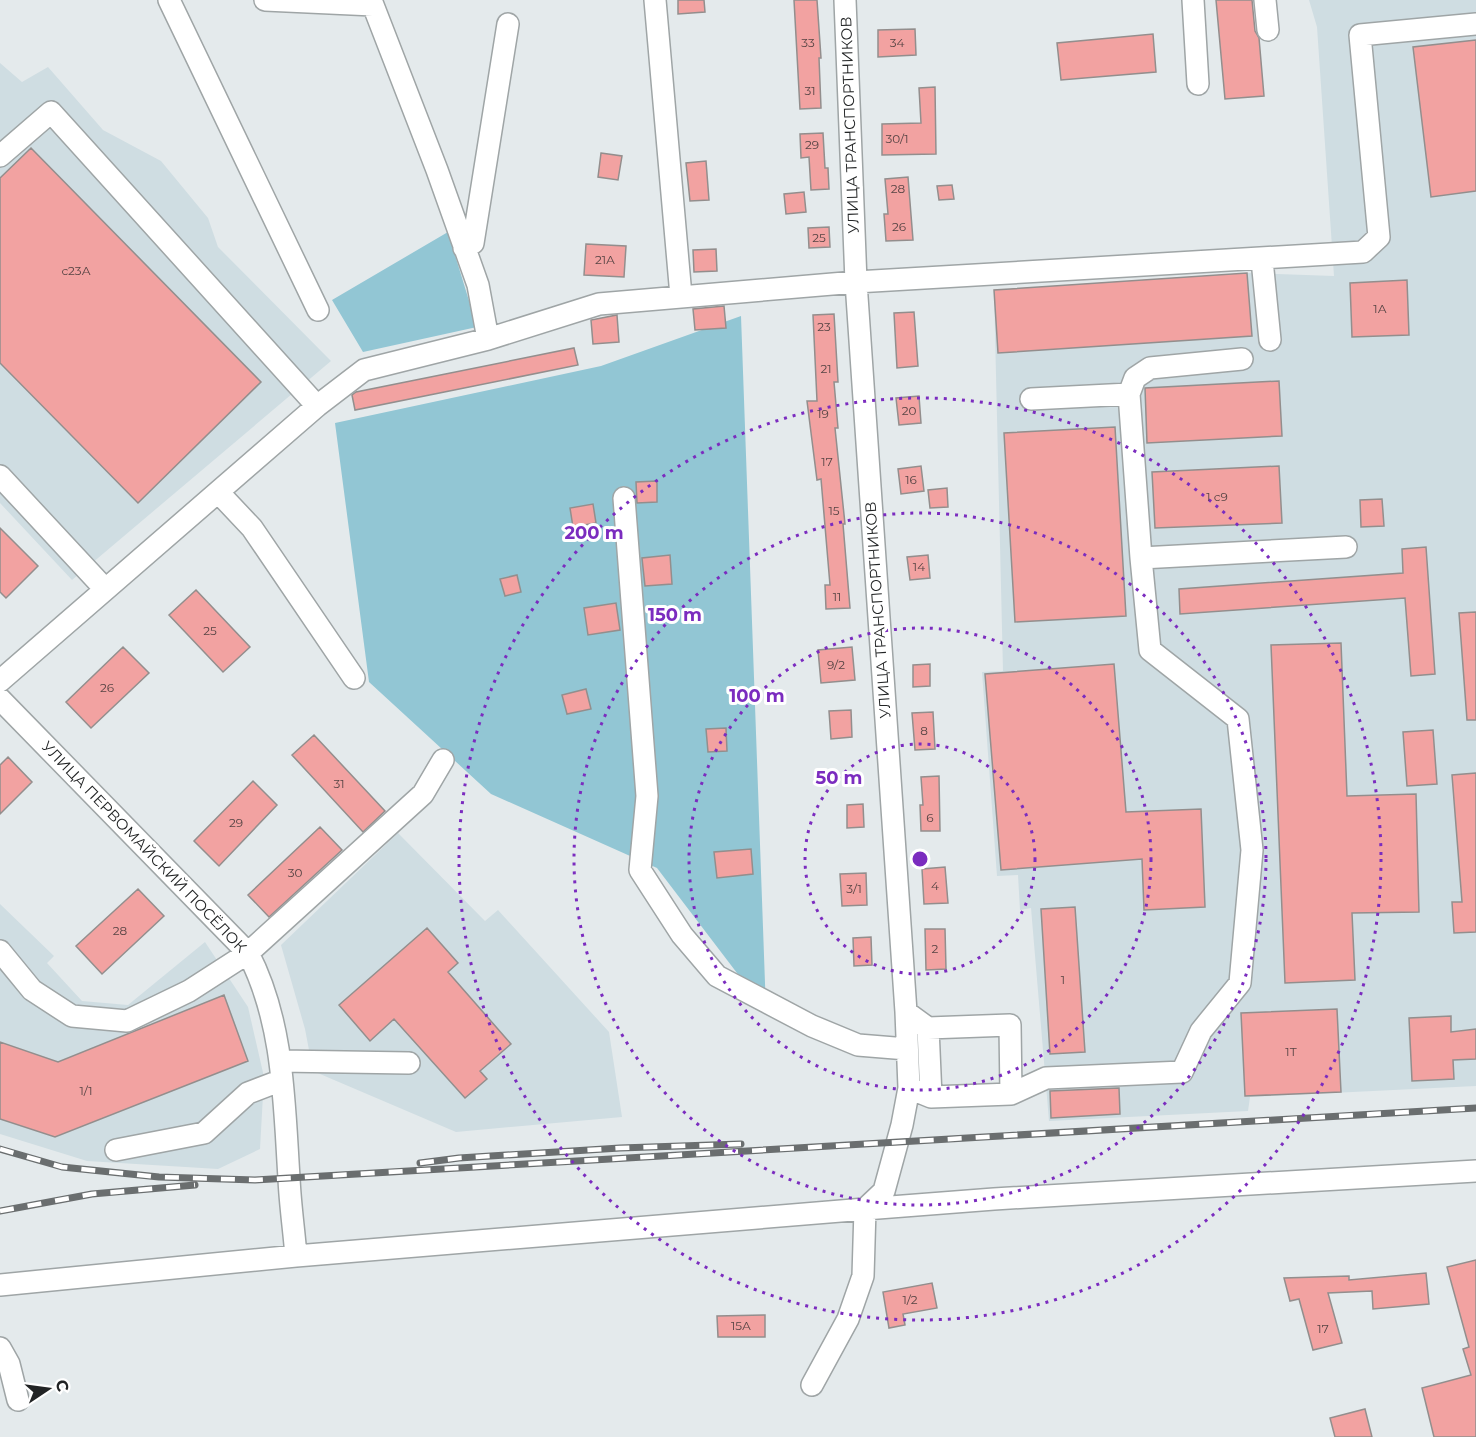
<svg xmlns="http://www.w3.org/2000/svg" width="1476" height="1437" viewBox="0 0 1476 1437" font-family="Montserrat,sans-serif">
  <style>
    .built { fill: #cfdde2 }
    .green { fill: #92c6d4 }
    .building { fill: #f2a2a1; stroke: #938e8d; stroke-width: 1.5 }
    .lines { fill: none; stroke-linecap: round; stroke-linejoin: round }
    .minor-casing { stroke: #9fa5a6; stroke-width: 24 }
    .minor { stroke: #fff; stroke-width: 21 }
    .rail-casing { stroke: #6a6e6f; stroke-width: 7 }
    .rail { stroke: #fff; stroke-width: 4.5; stroke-dasharray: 14; stroke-linecap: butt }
    .ring { fill: none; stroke: #7b2cbf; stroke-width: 3; stroke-dasharray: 3 6 }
    .labels { text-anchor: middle; stroke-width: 6; stroke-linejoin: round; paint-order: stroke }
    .number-label { font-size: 12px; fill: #564444 }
    .street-label { font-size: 15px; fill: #222425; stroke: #fff }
    .centre { fill: #7b2cbf; stroke: #fff; stroke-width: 3 }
    .ring-label { font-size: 18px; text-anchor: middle; font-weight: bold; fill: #7b2cbf; stroke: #fff; stroke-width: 6; stroke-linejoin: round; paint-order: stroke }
  </style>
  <rect width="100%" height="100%" fill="#e4eaec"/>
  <path class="built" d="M1309,0H1476V1086L1250,1097L1248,1111L1049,1121L1031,908L1020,910L1018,875L997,876L982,672L1003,671L994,290L1247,273L1334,276L1317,27Z
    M0,63L22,82L48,67L103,130L161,161L208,218L218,247L331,361L72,580L0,503Z
    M398,833L485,921L498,910L609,1032L622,1117L456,1132L313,1071L305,1029L281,945Z
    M0,904L54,956L47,963L82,1001L128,1005L205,942L248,1007L264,1077L260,1149L218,1169L87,1161L0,1134Z"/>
  <path class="green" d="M448,232L477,327L363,352L332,300Z
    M741,316L766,1011L657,868L491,794L369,682L335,423L601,366Z"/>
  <path class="building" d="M678,0H704L705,12L678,14Z
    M794,0H817L821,58H819L821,108L800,109Z
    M1216,0H1252L1255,31L1259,38L1264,96L1225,99Z
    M915,29L916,55L878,57V30Z
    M1153,34L1156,72L1061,80L1057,43Z
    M1476,40V191L1431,197L1413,47Z
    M935,87L936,154L882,155V124L921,123L919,88Z
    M823,133L825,168H828L829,189L811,190L809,157L801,158L800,134Z
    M31,148L261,382L138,503L0,363V178Z
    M601,153L622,156L618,180L598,177Z
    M706,161L709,200L690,201L686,163Z
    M908,177L913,240L886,241L884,214H888L885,179Z
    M952,185L954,199L939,200L937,186Z
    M804,192L806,212L786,214L784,194Z
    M829,227L830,247L809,248L808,228Z
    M586,244L626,246L624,277L584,275Z
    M716,249L717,271L694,272L693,250Z
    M1247,273L1252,336L998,353L994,290Z
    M1407,280L1409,335L1352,337L1350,283Z
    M724,306L726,328L695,330L693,309Z
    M914,312L918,366L897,368L894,313Z
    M834,314L838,382H834L838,428H835L845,524H843L850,608L826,609L825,585H830L821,479L817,480L807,401H817L813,315Z
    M617,315L619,342L593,344L591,320Z
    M574,348L578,365L355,410L352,395L356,392Z
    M1279,381L1282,436L1147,443L1145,388Z
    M919,396L921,423L899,425L896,398Z
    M1115,427L1126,616L1015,622L1004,433Z
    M921,466L924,491L901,494L898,469Z
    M1279,466L1282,523L1155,528L1152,472Z
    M657,481V502L637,503L636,482Z
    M947,488L948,507L930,508L928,490Z
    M1382,499L1384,526L1361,527L1360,500Z
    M593,504L596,523L573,527L570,508Z
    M0,528L38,566L6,598L0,592Z
    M1426,547L1435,674L1411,676L1405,598L1180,614L1179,589L1403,573L1402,549Z
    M670,555L672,584L645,586L642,558Z
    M928,555L930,578L910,580L907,557Z
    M517,575L521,592L505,596L500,579Z
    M196,590L250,647L223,672L169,615Z
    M616,603L620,630L588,635L584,608Z
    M1476,612V720H1467L1459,613Z
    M1341,643L1347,796L1416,794L1419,912L1352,913L1355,980L1285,983L1271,645Z
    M123,647L149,673L91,728L66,702Z
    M852,647L855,680L821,683L818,650Z
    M930,664V686L913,687V665Z
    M1114,664L1126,812L1201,809L1205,907L1144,910L1142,859L1001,870L985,674Z
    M586,689L591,709L567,714L562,695Z
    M851,710L852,737L831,739L829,711Z
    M933,712L935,749L915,750L912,713Z
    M726,728L727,751L708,752L706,729Z
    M1433,730L1437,784L1407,786L1403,732Z
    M314,735L385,811L363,832L292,755Z
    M8,757L32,782L0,814V765Z
    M1476,773V932L1454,933L1452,902H1462L1452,775Z
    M939,776L940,831H921L920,805H923L921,777Z
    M253,781L277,805L219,866L194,841Z
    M863,804L864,827L847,828V805Z
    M320,827L342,850L269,917L248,895Z
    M751,849L753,874L717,878L714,852Z
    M945,867L948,903L924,904L922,869Z
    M866,873L867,905L842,906L840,874Z
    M138,889L164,916L102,974L76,946Z
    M1075,907L1085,1052L1050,1054L1041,909Z
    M427,928L458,963L448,972L511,1044L480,1071L487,1079L465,1098L394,1019L370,1041L339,1005Z
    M925,929H945L946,969L926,970Z
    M871,937L872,965L854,966L853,938Z
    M224,995L248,1061L55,1137L0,1119V1042L58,1062Z
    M1337,1009L1341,1092L1245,1096L1241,1013Z
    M1451,1016V1032L1476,1029V1059L1453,1060L1454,1079L1412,1081L1409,1018Z
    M1119,1088L1120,1114L1051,1118L1050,1091Z
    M1476,1260V1437H1434L1422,1388L1471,1375L1463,1349L1469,1347L1447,1267Z
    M1426,1273L1429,1304L1373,1309L1372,1291L1328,1293L1342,1343L1313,1350L1299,1299L1290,1301L1284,1278L1349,1276V1280Z
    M932,1283L937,1308L903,1314L905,1325L889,1328L883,1292Z
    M765,1315V1337H718L717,1316Z
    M1365,1409L1372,1437H1335L1330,1418Z"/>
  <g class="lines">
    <defs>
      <path id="minor" d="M169,0L318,310
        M265,0L373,5L437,170L478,285L488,339
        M655,0L681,296
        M1193,0L1198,84
        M1265,0L1268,30
        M0,156L51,112L317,406
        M464,248L473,243L508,24
        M1262,260L1270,340
        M1031,399L1129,394
        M0,476L105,589
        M218,492L252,528L354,678
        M624,498L647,796L640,870L682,935L717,976L812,1026L858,1045L907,1049
        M1141,558L1129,394L1135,378L1150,368L1242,359
        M0,681L317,406L364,370L488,339L599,304L856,282L1363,252L1379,237L1360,35L1476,24
        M0,699L248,953C284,1022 284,1102 289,1178C290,1204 294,1230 296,1256
        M0,951L32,990L72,1016L127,1021L189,991L248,953L423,794L443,760
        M906,1012L928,1028L1010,1025L1011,1094
        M928,1028L931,1097
        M280,1061L409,1063
        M909,1088L931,1097L1011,1094L1046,1078L1182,1072L1201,1031L1240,983L1252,850L1238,719L1150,650L1141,558L1346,547
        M116,1150L204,1133L248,1093L282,1080
        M0,1285L296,1256L865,1209L994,1199L1476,1171
        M0,1348L9,1364L18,1400
        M812,1385L848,1319L863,1276L865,1209L884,1191L902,1125L909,1088L906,1012L856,282L845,0"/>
    </defs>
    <use href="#minor" class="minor-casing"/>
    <use href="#minor" class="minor"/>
    <defs>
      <path id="rail" d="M0,1149L62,1167L159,1177L255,1180L1476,1108
        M420,1163L459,1158L620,1148L741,1144
        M0,1211L92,1194L195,1185"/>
    </defs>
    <use href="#rail" class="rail-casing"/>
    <use href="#rail" class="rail"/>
  </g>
  <g class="ring">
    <circle cx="920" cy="859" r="115"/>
    <circle cx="920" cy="859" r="231"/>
    <circle cx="920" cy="859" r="346"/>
    <circle cx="920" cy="859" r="461"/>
  </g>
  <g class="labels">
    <g class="number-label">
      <text x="808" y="47">33</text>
      <text x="897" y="47">34</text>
      <text x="810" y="95">31</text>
      <text x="897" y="143">30/1</text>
      <text x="812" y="149">29</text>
      <text x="898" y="193">28</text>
      <text x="899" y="231">26</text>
      <text x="819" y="242">25</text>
      <text x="605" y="264">21А</text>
      <text x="76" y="275">с23А</text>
      <text x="1380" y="313">1А</text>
      <text x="824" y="331">23</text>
      <text x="826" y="373">21</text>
      <text x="909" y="415">20</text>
      <text x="823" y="418">19</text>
      <text x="827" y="466">17</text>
      <text x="911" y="484">16</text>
      <text x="1217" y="501">1 с9</text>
      <text x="834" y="515">15</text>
      <text x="919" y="571">14</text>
      <text x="837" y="601">11</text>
      <text x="210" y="635">25</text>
      <text x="836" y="669">9/2</text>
      <text x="107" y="692">26</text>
      <text x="924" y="735">8</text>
      <text x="339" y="788">31</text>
      <text x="930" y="822">6</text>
      <text x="236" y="827">29</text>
      <text x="295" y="877">30</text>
      <text x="935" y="890">4</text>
      <text x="854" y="893">3/1</text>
      <text x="120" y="935">28</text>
      <text x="935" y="953">2</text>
      <text x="1063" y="984">1</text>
      <text x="1291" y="1056">1Т</text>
      <text x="86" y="1095">1/1</text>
      <text x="910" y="1304">1/2</text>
      <text x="741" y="1330">15А</text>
      <text x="1323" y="1333">17</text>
    </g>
    <g class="street-label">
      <text transform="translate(850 125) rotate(-92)" y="5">УЛИЦА ТРАНСПОРТНИКОВ</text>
      <text transform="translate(878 610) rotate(-94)" y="5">УЛИЦА ТРАНСПОРТНИКОВ</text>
      <text transform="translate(144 847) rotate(46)" y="5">УЛИЦА ПЕРВОМАЙСКИЙ ПОСЁЛОК</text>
    </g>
  </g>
  <circle cx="920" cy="859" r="9" class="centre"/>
  <g class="ring-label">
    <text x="594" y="539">200 m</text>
    <text x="675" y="621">150 m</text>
    <text x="757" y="702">100 m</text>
    <text x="839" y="784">50 m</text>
  </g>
  <g transform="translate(48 1389) rotate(77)" stroke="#ffffff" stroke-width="4.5" paint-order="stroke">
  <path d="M0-4.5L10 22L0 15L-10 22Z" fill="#222425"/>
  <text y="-9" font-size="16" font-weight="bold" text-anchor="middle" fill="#222425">С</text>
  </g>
</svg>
